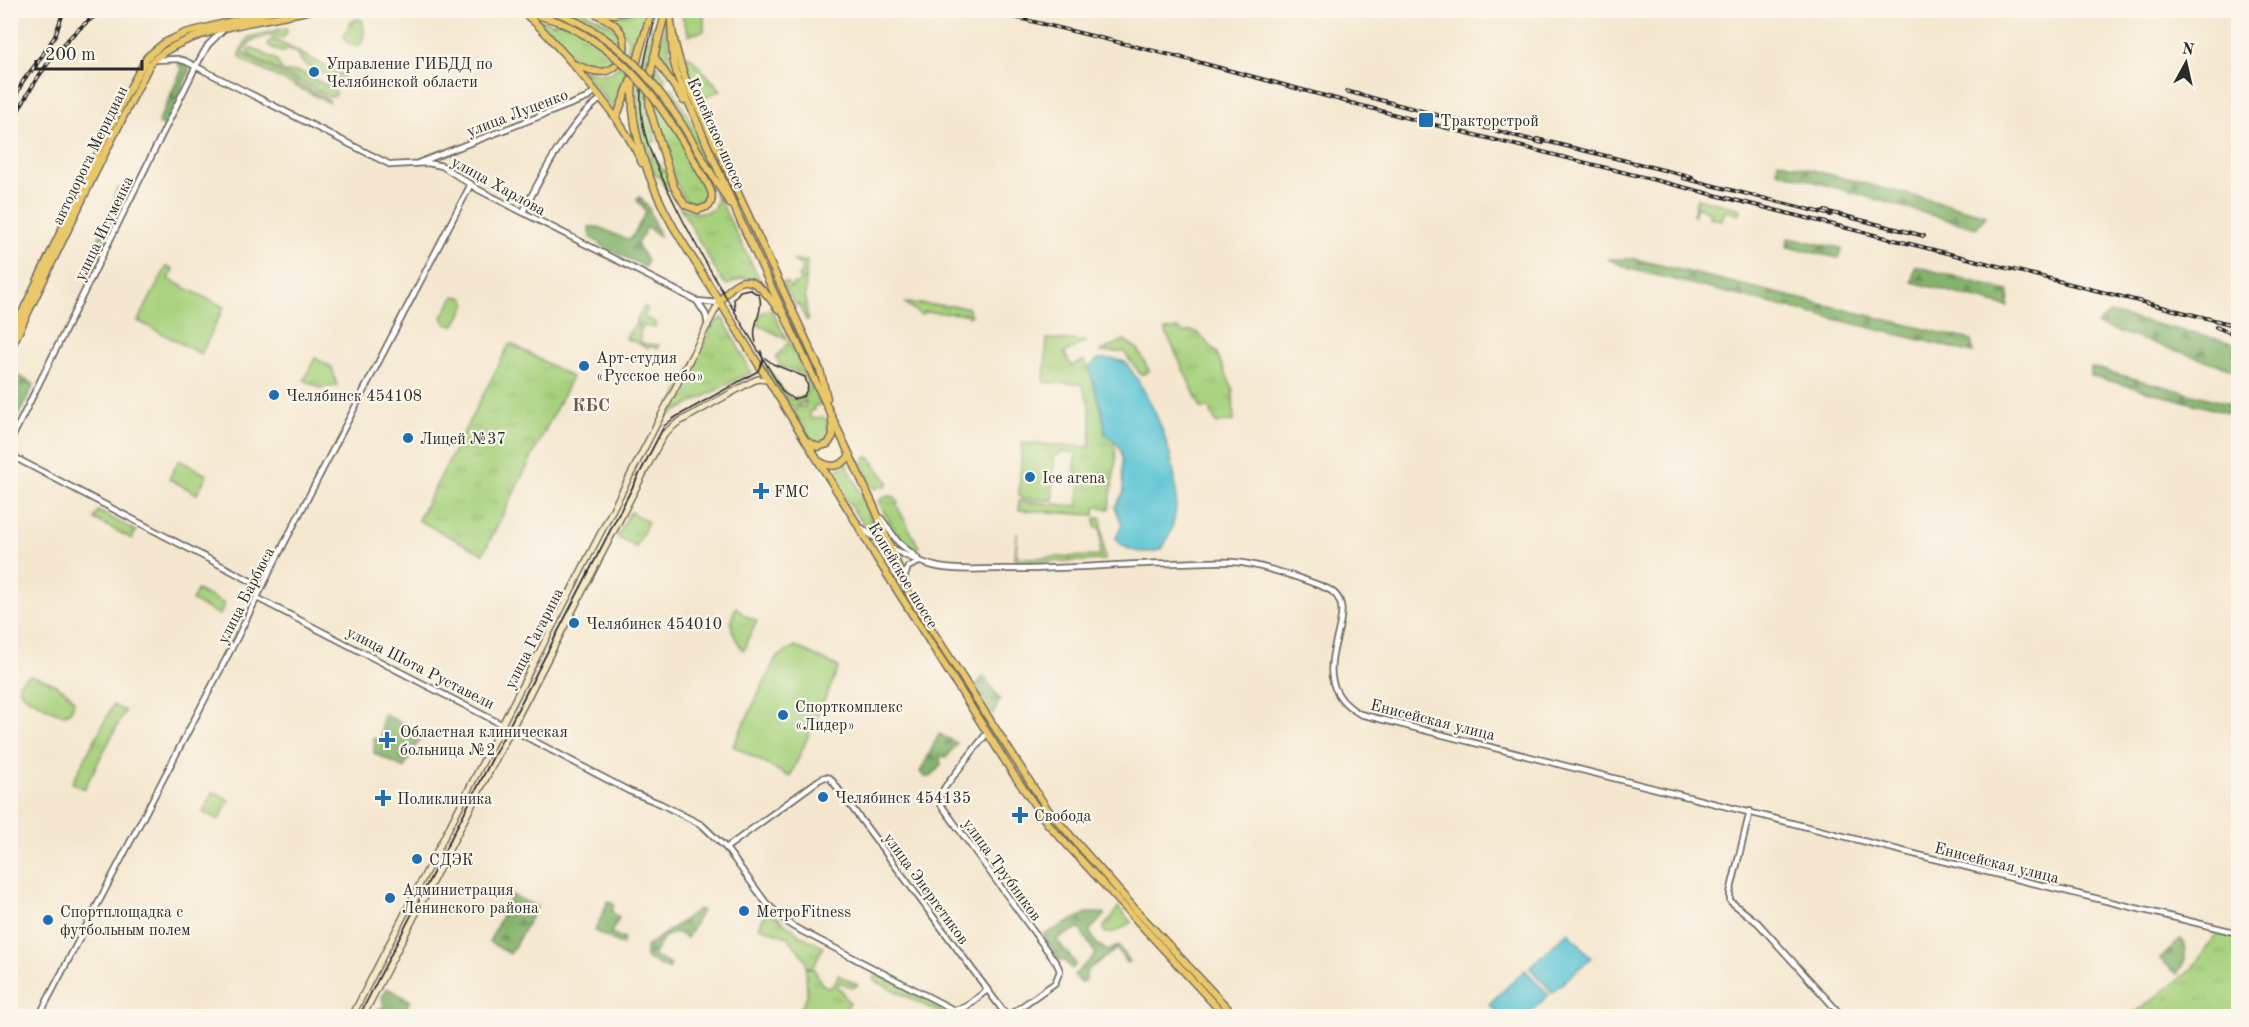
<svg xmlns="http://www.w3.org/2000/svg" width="2249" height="1027" viewBox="0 0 2249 1027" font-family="'Old Standard TT',serif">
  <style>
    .grass { fill: url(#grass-tufts); stroke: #697e54; stroke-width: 1.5 }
    .forest { fill: url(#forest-firs); stroke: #586f4c; stroke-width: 1.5 }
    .pitch { fill: #a7d17d; stroke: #697e54; stroke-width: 1.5 }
    .water { fill: #5ac4d4; stroke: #427880; stroke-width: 1.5 }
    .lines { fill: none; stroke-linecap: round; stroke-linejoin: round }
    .stream { stroke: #5ac4d4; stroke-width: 1.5 }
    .tertiary-casing { stroke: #726d64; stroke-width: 8 }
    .secondary-casing { stroke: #726d64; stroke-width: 8 }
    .primary-casing { stroke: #726d64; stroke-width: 9 }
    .tertiary { stroke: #fff; stroke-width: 4.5 }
    .secondary { stroke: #f7e9c3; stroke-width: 5 }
    .primary { stroke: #eac769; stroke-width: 6 }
    .tram { stroke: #2b2b2b; stroke-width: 1.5 }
    .rail-casing { stroke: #2b2b2b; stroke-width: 4 }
    .rail { stroke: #fbf7ec; stroke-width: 1.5; stroke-dasharray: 4.5; stroke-linecap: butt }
    .primary-bridge-casing { stroke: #726d64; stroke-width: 9; stroke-linecap: butt }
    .primary-bridge { stroke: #eac769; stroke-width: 6 }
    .poi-dot { fill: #1f6fb2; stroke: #fbf7ec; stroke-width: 2 }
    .labels { text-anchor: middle; stroke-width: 4.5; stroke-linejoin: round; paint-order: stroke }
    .poi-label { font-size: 16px; fill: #2b2b2b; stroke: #fbf7ec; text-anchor: start }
    .street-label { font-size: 16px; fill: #2b2b2b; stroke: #fbf7ec }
    .neighbourhood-label { font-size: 18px; font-weight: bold; fill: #6e594d; stroke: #fbf7ec }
  </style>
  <defs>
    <pattern id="grass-tufts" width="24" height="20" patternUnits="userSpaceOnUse" patternTransform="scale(1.5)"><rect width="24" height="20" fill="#a7d17d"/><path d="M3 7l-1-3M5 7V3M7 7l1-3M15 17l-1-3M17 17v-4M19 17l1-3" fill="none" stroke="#90b46c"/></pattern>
    <pattern id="forest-firs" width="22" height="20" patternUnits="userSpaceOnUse" patternTransform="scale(1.5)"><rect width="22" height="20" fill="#85b36c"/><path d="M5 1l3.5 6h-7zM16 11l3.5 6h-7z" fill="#6d9259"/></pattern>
  </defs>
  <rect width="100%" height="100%" fill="#fbf7ec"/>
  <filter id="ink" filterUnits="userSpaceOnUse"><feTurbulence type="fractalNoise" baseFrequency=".0167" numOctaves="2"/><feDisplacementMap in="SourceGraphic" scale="12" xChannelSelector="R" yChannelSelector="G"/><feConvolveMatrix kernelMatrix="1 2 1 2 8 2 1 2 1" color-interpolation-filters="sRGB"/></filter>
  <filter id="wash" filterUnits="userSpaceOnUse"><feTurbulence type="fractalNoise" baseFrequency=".008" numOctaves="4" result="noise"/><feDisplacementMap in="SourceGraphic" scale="24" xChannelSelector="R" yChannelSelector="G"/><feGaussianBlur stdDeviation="1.35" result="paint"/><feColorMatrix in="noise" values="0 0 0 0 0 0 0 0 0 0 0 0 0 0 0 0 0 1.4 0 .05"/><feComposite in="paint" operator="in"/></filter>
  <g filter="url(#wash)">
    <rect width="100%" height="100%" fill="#f5e7cf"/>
    <path class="grass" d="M580,10C596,18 628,27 621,51C619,59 613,65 606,69C571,68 556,41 536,18L554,24L562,11Z
      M639,11H646L629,79L616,112L581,69C589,71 601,76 609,73C621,69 632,47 626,36C621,28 611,22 604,16L616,17Z
      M680,11H704V31L689,35Z
      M659,15L651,58L647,107L656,141L649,144L657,164H660L663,171L666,170L677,203L668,184L663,185L659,176H655C644,148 635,115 638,84C640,64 647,44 653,24L657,25Z
      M667,15L669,52L675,82L658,55Z
      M357,19L362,20C365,30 366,41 357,47L346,42L344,37L350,23Z
      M286,28L287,32L283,38L270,35L251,41L245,50V55L329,100L330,103L244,61L240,57V51L249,37Z
      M273,39L343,75V81L339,82L304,64L296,52L289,50L281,52L269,46L268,42Z
      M253,48L276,60L283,72H300L334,89L336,93L335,96L330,97L249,55L248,51Z
      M688,56L692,59L721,90L701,99L685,58Z
      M656,65L666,79L656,107L657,108L667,89L673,88L715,170L712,167L698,175C703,183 708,190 704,199L695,203L687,201C675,190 653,121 652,103C652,90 654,77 656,65Z
      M711,183L760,280L742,278L727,285L721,279L680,207C692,213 702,216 714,208L717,199Z
      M1697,198L1741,209L1740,214L1725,211L1722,220L1709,217L1710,212L1697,206L1694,216L1693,215Z
      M794,261H807L805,296L808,320H806L799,304L795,305L782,282H786L791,288L793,283L795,285L801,280L798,276L802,272V266Z
      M905,303L967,307L971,315L969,317L966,314L925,312L921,315Z
      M644,307L648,309L644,317L656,323L654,328L645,326L640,331V340L644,344L659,345L657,349L650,346L648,348L629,339L628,340L626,337L636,323L639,328L641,324L636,322Z
      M771,309L787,339L758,325L761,313Z
      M723,318L751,372L665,417L715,322Z
      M1178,329L1184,333L1190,331L1198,333L1216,352L1233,390L1234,421L1216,423L1209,408H1201L1165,330Z
      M1047,339L1086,341L1064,353L1072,366L1084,360L1086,368L1096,365L1108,399L1116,458L1109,509L1096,506L1094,515L1019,510V501L1078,506L1081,475L1075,474L1076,453L1061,452L1054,458L1053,500L1022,499L1019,496L1022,443L1090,447C1092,423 1092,405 1081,384L1044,382Z
      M1124,340L1138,349L1149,371L1141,375L1124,352H1099Z
      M789,342L822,404L814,406V410L809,412L811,419L822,417L827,420L829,436L823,443C809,444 800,422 793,411L800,406L804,407L806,401L793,407L790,406L765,367L766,365L788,398C798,401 805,398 809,389C808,372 794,371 781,366L776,357Z
      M512,344L572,377L483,554L418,520L509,345Z
      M315,358L332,367L337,386L320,388L304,380Z
      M866,457L871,458C875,468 883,473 888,482L887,485L874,489L872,487L862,464Z
      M847,464L880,537C857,524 844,495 833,472Z
      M890,496L895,497L898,503L896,504L919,547L914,551L933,561C904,552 893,528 879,503L882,498Z
      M98,511L136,531L132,539L94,519Z
      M630,512L648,522L636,547L617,537Z
      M1095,518H1101L1105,560L1018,563L1015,559L1017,533L1016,555L1020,556V558L1100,556L1101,528L1095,527Z
      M197,590L225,604L220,615L192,601Z
      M736,607L744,615L757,621L746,643L747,646L743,650C733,636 727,625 736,607Z
      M113,705L125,711L84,789L72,783Z
      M1118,907L1131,922C1125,927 1112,936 1104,932V926L1113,916Z
      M769,911L802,936L823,947L813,967H806V960L788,937L759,927L765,914Z
      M2217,933L2238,938V1016H2131L2191,970Z
      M806,968L814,969L822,984L829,988L834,985L838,975L858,985L853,988L840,982L837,988L841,989L846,999L850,1002L843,1016H797L807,996Z
      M877,973L948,1009L949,1015L946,1016L873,980Z"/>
    <path class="forest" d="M180,63L189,66V72L164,127L158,123L182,69L178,65Z
      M1778,161L1987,215L1976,228L1777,171Z
      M118,188L125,190L127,197L97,255L93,253L114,202L115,193Z
      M640,197L649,208L659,236L647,227L637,244L647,261L645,267L605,247L590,237L589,227C606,225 615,239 631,239L646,212L637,200Z
      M1788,238L1842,248L1838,258L1787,247Z
      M1608,259H1635L1971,340L1973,353L1630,269Z
      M1915,266L2009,291L2008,307L1912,282Z
      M2109,313L2238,344V371L2097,325Z
      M2091,367L2238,406V416L2091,376Z
      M11,372L34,384L13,426L10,425Z
      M984,676L1000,699L993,715L975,686Z
      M385,714L422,735L404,768L374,753V738L381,740L382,717Z
      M939,734L957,743L947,757L940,756L941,765L931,777H925L920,772Z
      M512,895L537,907L510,954L489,942Z
      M608,901L614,904L612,912L619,918L611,933L624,939L622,945L595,931Z
      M699,909L702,911L687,938L676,932L664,937L653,956L671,965L669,970L646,958V947Z
      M1087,913H1104V916L1089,931L1097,944L1108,951L1118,946L1130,961L1127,963L1117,949L1086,971V981L1081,983L1074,975L1096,954L1079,928L1056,939L1076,964L1072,969L1064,960H1059L1043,935Z
      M2181,939L2185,944V960L2177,974L2160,959Z
      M387,988L410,1000L402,1016H387L378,1009L384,1007L382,997Z"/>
    <path class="pitch" d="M167,266L173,269L168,279L224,307L201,354L138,321Z
      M454,296L462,297L467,303L455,325C449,327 444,323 442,317Z
      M179,460L207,475L197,494L169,479Z
      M795,646L839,667L790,777L733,746L776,658Z
      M28,676C39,675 70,690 74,701L72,709C69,712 68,714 64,714C57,715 48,708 41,705C30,699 6,688 28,676Z
      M213,792L229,800L219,820L203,812Z"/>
    <path class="water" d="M1099,359H1113L1125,362C1159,406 1198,498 1161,550C1146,554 1125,553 1116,538L1122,524L1115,507L1124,492C1118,469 1132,449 1105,434L1103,415L1090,372V366Z
      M1568,932L1591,958L1552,992L1529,967Z
      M1525,970L1549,995L1526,1016H1501L1489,1004Z"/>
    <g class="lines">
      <path class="stream" d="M2236,1016L2238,1015"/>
    </g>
  </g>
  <g filter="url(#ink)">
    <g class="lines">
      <defs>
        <path id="tertiary" d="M156,60L177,59L185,61L391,165L428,163L442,166L479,190L697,301
          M418,163L587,98L595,91
          M523,212C540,179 570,120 601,99
          M708,326L706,315L697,301L719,303
          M10,442L196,66L208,45L223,30
          M10,455L262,587
          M881,518L898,542L917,558
          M862,528C880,544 915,562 938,567C957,571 978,569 997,569C1057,570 1116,564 1175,563C1197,563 1221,560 1243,563C1267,567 1304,579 1326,588C1373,609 1292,675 1360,714L1938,860L2238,933
          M904,579L908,567L919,562
          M257,598L503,725
          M511,729L629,791L661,804L702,825L726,848L767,904L792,926L954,1010L966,1007L987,990
          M987,733L945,787L940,796L939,802L1057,964L1060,971L1055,983L1008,1016
          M1750,811L1730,893V901L1758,923L1842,1016
          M726,848L819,780L825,777L830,778L1007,1016
          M39,1016L237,638L273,565L471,184"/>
        <path id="secondary" d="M10,1012L20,1016
          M352,1016L719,303
          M363,1016L664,434L677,423L751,382L758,379L767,380"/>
        <path id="primary" d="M519,10C538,22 551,40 566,56C594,89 624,123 642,163
          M652,10C645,34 636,58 633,82C628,129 651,188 674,228L856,522L876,557L1014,775L1047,823L1225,1016
          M666,10C658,43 646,77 650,110L674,187L685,205L698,210L709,206C717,194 706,182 700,171
          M670,10C671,34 679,61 687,83L820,370L827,398
          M523,11L557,21
          M597,12L613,14L632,10
          M671,22L673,60L678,78L740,220L875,509L910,596L1048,810L1135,909L1235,1016
          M654,56L684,101
          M574,64C584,68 596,74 606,71C625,66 630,42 618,28C611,20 599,16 589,10
          M616,118L632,77
          M708,168L730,204
          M719,303C743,265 758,282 778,309
          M10,338L124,99L147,57L164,43L185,33L276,10
          M10,350L97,169L150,64C182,29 265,21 311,10
          M806,441L818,447L828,444L833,436L832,420
          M819,461C831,469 842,467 850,455"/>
      </defs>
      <use href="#tertiary" class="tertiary-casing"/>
      <use href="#secondary" class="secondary-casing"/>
      <use href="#primary" class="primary-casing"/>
      <use href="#tertiary" class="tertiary"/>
      <use href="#secondary" class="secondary"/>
      <use href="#primary" class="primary"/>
      <path class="tram" d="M658,10C648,43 637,84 642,118C645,144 657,167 668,190C701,260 744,326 783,392L793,399L804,396L808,387L805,377L773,364L765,358
        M735,311L734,299L740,291L749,289L759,295C765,311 750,326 756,342
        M359,1016L664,426L674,418L758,371L763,360L761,351"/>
      <defs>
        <path id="rail" d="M985,10L1179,57L1415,120L2238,326
          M1467,10L1489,16
          M10,18L14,10
          M32,71L55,36L64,10
          M1346,91L1543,143
          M10,108L23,81L36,64
          M10,127C33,80 60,39 103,10
          M1537,139L1692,177
          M1683,178L1831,215
          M1825,211L1924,236
          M2216,327L2238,336"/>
      </defs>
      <use href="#rail" class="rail-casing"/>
      <use href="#rail" class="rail"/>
      <defs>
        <path id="primary-bridge" d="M552,11C632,40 668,99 708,168
          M557,21C628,51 664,107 700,171"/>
      </defs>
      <use href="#primary-bridge" class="primary-bridge-casing"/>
      <use href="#primary-bridge" class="primary-bridge"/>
    </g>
  </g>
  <g class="poi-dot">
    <circle cx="314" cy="72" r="6"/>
    <rect x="1418" y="112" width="16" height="16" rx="3"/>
    <circle cx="584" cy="366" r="6"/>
    <circle cx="274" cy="395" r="6"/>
    <circle cx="408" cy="438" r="6"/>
    <circle cx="1030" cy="477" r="6"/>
    <path d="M758 482h6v6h6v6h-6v6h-6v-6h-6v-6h6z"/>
    <circle cx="574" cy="623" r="6"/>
    <circle cx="783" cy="715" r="6"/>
    <path d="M384 731h6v6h6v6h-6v6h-6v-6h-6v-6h6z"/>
    <circle cx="823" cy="797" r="6"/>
    <path d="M380 789h6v6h6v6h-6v6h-6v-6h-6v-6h6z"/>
    <path d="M1017 806h6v6h6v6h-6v6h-6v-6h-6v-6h6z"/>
    <circle cx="417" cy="859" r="6"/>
    <circle cx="390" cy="898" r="6"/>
    <circle cx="744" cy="911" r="6"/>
    <circle cx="48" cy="920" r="6"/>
  </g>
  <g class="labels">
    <g class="poi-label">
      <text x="326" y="69">Управление ГИБДД по<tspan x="326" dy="18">Челябинской области</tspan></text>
      <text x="1440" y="126">Тракторстрой</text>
      <text x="596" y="363">Арт-студия<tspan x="596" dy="18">«Русское небо»</tspan></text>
      <text x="286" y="401">Челябинск 454108</text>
      <text x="420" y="444">Лицей №37</text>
      <text x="1042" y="483">Ice arena</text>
      <text x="774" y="497">FMC</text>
      <text x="586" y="629">Челябинск 454010</text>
      <text x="795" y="712">Спорткомплекс<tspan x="795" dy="18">«Лидер»</tspan></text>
      <text x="400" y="737">Областная клиническая<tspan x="400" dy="18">больница №2</tspan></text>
      <text x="835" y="803">Челябинск 454135</text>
      <text x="397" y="804">Поликлиника</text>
      <text x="1034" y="821">Свобода</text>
      <text x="429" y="865">СДЭК</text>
      <text x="402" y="895">Администрация<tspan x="402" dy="18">Ленинского района</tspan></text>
      <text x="60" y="917">Спортплощадка с<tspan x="60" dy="18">футбольным полем</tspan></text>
      <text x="756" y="917">МетроFitness</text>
    </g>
    <g class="street-label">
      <text transform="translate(517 112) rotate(-21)" y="6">улица Луценко</text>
      <text transform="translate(717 133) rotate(66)" y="6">Копейское шоссе</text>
      <text transform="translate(89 155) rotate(-64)" y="6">автодорога Меридиан</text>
      <text transform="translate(499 185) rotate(29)" y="6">улица Харлова</text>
      <text transform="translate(103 228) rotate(-64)" y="6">улица Игуменка</text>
      <text transform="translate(904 575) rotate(59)" y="6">Копейское шоссе</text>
      <text transform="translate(245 595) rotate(-63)" y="6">улица Барбюса</text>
      <text transform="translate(533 638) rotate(-63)" y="6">улица Гагарина</text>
      <text transform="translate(421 667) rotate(27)" y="6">улица Шота Руставели</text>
      <text transform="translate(1433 719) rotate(14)" y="6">Енисейская улица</text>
      <text transform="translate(1997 862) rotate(14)" y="6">Енисейская улица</text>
      <text transform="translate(1003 869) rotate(54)" y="6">улица Трубников</text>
      <text transform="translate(927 888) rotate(54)" y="6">улица Энергетиков</text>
    </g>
    <g class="neighbourhood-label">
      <text x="591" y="411">КБС</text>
    </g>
  </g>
  <rect width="2249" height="1027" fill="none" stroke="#fbf7ec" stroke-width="36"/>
  <g transform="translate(2186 63) rotate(8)" stroke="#fbf7ec" stroke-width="4.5" paint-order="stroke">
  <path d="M0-4.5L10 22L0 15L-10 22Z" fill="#2b2b2b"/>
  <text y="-9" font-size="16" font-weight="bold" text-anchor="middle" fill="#2b2b2b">N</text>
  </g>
  <path d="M36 60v9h106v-9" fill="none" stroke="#2b2b2b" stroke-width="3"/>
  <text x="45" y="60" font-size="18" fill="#2b2b2b" stroke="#fbf7ec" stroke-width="4.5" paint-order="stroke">200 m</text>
</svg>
